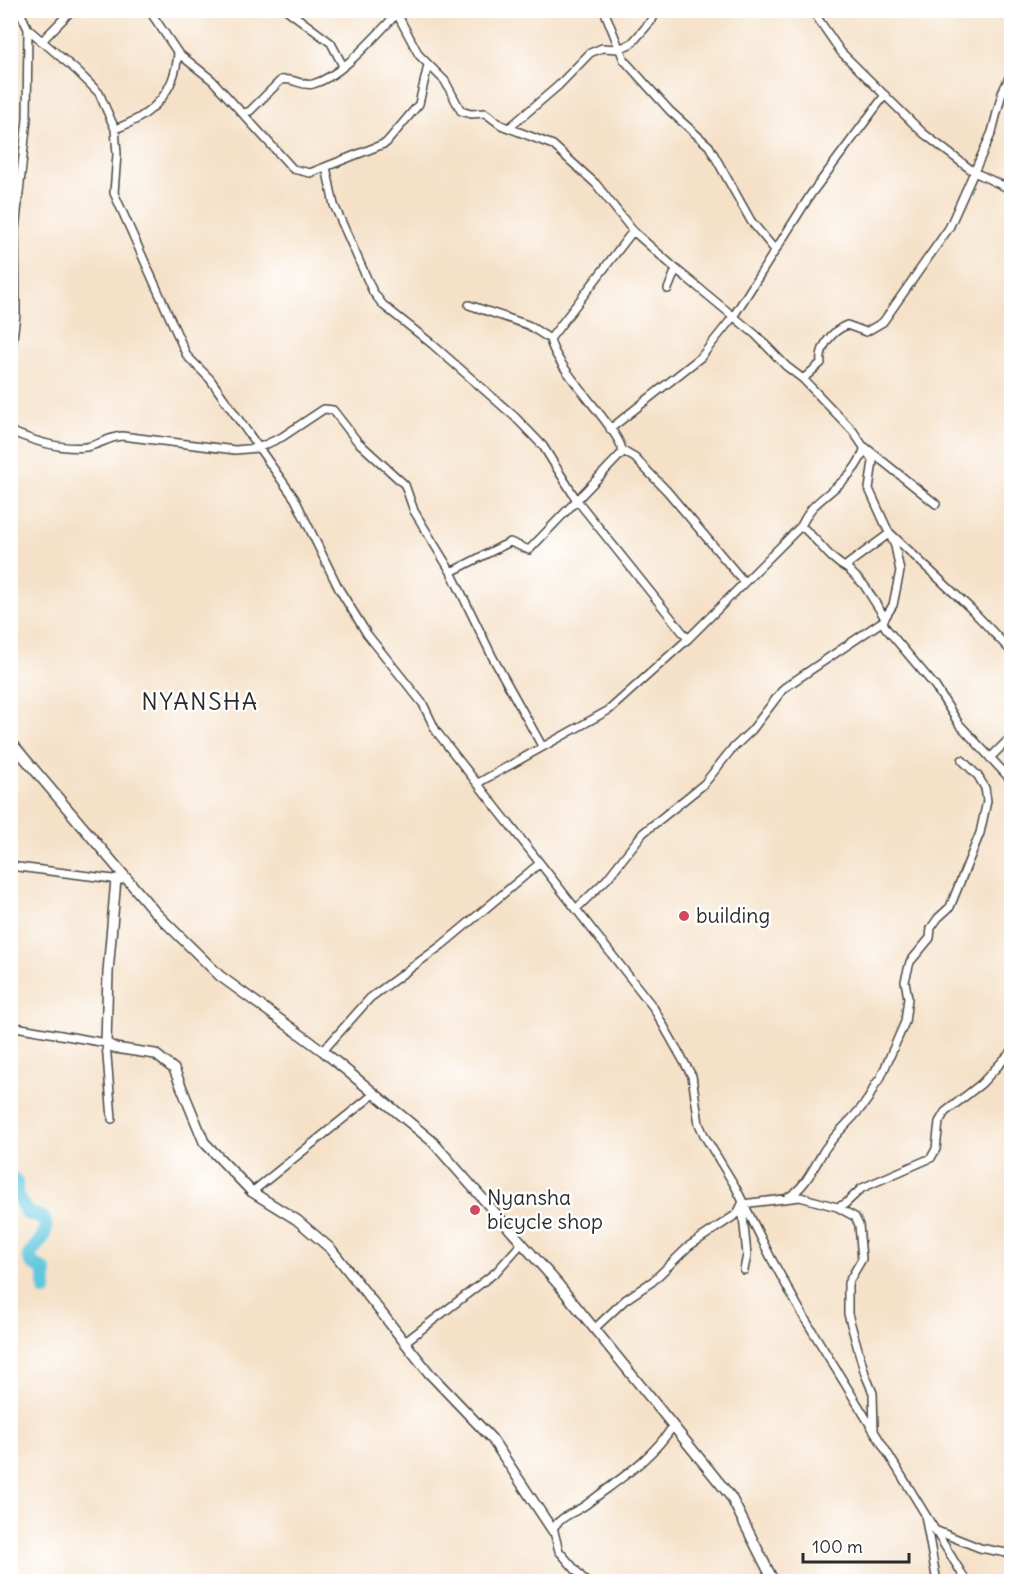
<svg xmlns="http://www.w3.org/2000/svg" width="1022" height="1592" viewBox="0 0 1022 1592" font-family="Delius,sans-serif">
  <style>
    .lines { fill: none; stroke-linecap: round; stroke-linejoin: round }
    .river { stroke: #60c7dd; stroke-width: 14 }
    .minor-casing { stroke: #494643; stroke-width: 10 }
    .tertiary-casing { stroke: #494643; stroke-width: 12 }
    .minor { stroke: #fff; stroke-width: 7 }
    .tertiary { stroke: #fff; stroke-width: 9 }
    .poi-dot { fill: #d1495b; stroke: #fff; stroke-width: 2 }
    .labels { text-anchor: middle; stroke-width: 5; stroke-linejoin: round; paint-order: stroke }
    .poi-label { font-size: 21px; fill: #2b2b2b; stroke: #fff; text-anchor: start }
    .quarter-label { font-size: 24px; letter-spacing: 1.5px; fill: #2b2b2b; stroke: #fff }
  </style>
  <rect width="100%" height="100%" fill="#fff"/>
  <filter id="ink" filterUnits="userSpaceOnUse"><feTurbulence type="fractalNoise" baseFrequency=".0167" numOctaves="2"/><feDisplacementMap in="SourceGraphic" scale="12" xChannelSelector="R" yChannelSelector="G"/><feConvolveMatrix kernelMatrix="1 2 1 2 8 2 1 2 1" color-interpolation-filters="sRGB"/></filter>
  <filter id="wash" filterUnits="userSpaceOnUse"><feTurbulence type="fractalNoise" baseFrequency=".008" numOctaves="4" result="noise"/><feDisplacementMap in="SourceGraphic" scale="24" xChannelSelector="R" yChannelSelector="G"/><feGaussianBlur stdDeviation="1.35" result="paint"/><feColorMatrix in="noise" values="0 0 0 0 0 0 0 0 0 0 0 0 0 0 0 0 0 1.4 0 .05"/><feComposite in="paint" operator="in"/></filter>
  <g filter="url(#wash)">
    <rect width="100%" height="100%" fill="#f5e1c8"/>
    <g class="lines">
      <path class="river" d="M10,1177L16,1182V1194L27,1213L43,1218C52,1234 36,1243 29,1256L32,1263L45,1271V1290"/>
    </g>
  </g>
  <g filter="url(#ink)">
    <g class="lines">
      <defs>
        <path id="minor" d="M287,10L331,43L343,66
          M395,10L419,55L445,81L461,111L471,114L485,113L501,125L553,145L596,184L633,231L676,269
          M604,10L624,60L670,111L709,146L751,221L775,250
          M812,10L841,52L923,133L974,172L1012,190
          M28,29L77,71L99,93L115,129L117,154L114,193L187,356L210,379L295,499L339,589L367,634L423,704L436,731L653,1007L692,1076L699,1124L705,1137L735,1186L772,1260L805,1319L967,1582
          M41,42L72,10
          M178,53L212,80L293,169L310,173L386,143L419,104L428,65
          M1012,71L1002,93L992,132L949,228L883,322L866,332L847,325C832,331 819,347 821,363L803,379L853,431L873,461L869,489L895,546L900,571L893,605L883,621L885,627L935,686L959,724L1012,781
          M243,113L250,111L281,80C293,77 302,87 313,84C343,76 376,34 399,12
          M509,128L558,86L590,53L602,48L619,49L632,43L652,20L657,10
          M115,129C152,116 175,93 178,53L149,10
          M326,167L334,205L373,292L383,305L432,344L515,417L543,446L576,499L688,639
          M668,289L676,269L756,335L786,366L803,379
          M469,305L528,325L550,339
          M10,363L16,314L15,230L27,119L28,29L19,10
          M610,429L701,357L733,317L811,194L885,95
          M10,431C31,440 62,450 86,447C99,445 109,437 122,436L235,450L258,448L282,437L324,409L333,410L357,441L405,485L414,511L451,572L493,658L542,746
          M623,451L635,458L667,491L744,582
          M801,526C818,539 828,559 848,569
          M451,572L510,542L529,550L622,453C626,435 554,368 550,339L633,231
          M885,618L864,585L848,569V564L890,533L970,608L1012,652
          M990,758L1012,736
          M478,783L609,710L688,639L801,526C805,519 809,510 815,505C835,486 856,476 865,447L936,504
          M10,866L121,880
          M576,909L607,879L643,833L704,784L731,750L752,730L784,688L883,621
          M10,1026L106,1043L112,1119
          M323,1051L370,998L442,945L540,863
          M252,1192L374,1094
          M788,1197C806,1188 815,1164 825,1149C837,1131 856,1117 868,1099C873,1092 873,1085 880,1079L905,1022L908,998L905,981L910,962L930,938L931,928L938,918L950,907L980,833L987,801L985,788L978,776L962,760
          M742,1204L800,1197L837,1207L845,1204L862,1188L931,1158L936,1149L939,1122L945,1112L981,1084L1012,1051
          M742,1206L747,1255L744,1270
          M837,1207L855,1217L859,1225L862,1259L848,1283V1314L865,1374L873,1393L874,1430
          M594,1329L625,1300L653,1281L689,1246L737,1214L742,1204
          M405,1342L496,1272L522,1243
          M925,1515L937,1582
          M937,1531L980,1548L1012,1554
          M586,1582L559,1551L553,1528C562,1515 575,1513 587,1504C618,1480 651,1460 673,1426"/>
        <path id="tertiary" d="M10,741L155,912L220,976L323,1051L432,1141L558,1284L731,1497L774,1582
          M116,879L108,972L106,1043L115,1048L155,1054L174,1069L204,1142L252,1192L297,1220L331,1249L429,1373L492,1439L553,1531"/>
      </defs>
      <use href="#minor" class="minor-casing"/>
      <use href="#tertiary" class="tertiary-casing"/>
      <use href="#minor" class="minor"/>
      <use href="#tertiary" class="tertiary"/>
    </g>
  </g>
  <g class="poi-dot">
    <circle cx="684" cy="916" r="6"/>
    <circle cx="475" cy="1210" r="6"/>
  </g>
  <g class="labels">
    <g class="poi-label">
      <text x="696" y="923">building</text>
      <text x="487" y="1205">Nyansha<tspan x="487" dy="24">bicycle shop</tspan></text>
    </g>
    <g class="quarter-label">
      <text x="200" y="710">NYANSHA</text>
    </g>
  </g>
  <rect width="1022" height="1592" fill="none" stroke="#fff" stroke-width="36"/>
  <path d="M803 1553v9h106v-9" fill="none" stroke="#2b2b2b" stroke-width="3"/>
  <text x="812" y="1553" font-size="18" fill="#2b2b2b" stroke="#ffffff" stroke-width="4.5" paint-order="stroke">100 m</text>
</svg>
